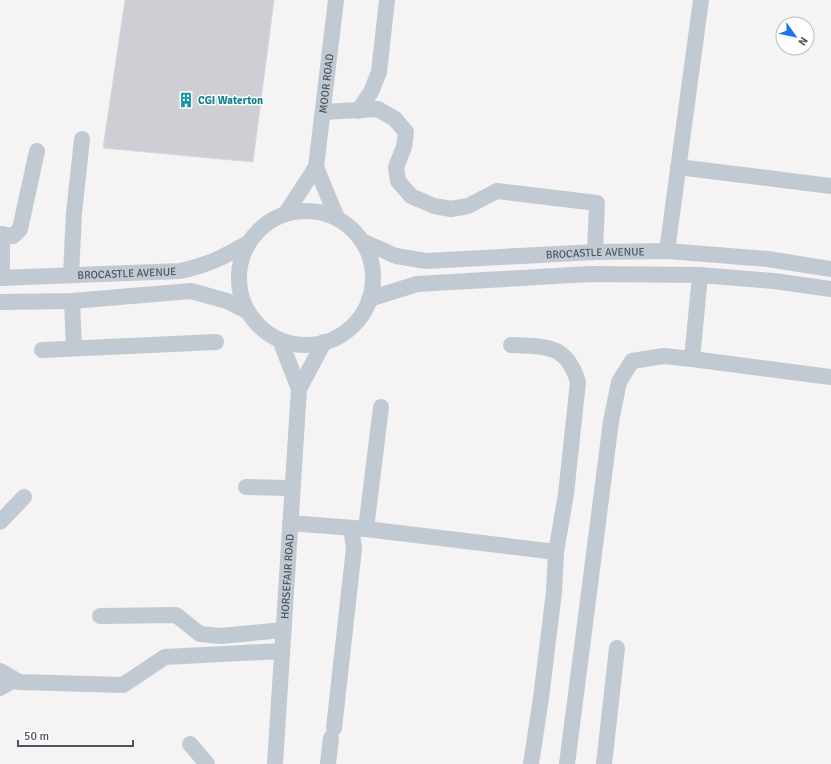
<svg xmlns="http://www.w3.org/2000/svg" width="831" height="764" viewBox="0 0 831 764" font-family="Signika,sans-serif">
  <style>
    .building { fill: #cdcfd5; stroke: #d7d9de }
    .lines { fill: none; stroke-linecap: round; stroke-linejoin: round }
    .minor { stroke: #c1cad2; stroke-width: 16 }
    .labels { text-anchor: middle; stroke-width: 3; stroke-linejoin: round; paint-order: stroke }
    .street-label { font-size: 11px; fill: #4a5661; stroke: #fff }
    .culture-label { font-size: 11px; font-weight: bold; fill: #0d838f; stroke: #fff; text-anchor: start }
  </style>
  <rect width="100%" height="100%" fill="#f5f3f3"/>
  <path class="building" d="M125,0H274L253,162L103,148Z"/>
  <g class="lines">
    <g class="minor">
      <path d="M358,111L371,92L379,72L387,0"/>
      <path d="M323,112L378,109L395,119L406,132L404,147L396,167L398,181L411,196L434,206L451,209L468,206L497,191L597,203L595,252"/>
      <path d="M316,167L337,218"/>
      <path d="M678,167L831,186"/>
      <circle cx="306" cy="278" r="67"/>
      <path id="s1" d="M286,213L316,167L336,0"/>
      <path d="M0,234L13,236L20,229L37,151"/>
      <path id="s2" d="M362,241L396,256L426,261L595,252L667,251L768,259L831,269"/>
      <path d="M667,251L701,0"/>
      <path d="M71,275L74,213L82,139"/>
      <path id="s3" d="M0,278L180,271C206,266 226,256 248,243"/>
      <path d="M2,278V234"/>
      <path d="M369,299L417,284L590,274L700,275L774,281L831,289"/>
      <path d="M72,301L74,348"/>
      <path d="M0,302L72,301L191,291L227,301L247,311"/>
      <path d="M280,340L299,389"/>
      <path d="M511,345C546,347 566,343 578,382L566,494L556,552L554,592L541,698L531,764"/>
      <path d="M42,350L216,342"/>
      <path d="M692,359L831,377"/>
      <path d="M246,487L292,488"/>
      <path d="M0,522L24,497"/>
      <path d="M290,523L366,529L556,552"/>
      <path d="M366,529L381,407"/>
      <path d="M100,616L176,615L200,634L221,636L283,630"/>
      <path d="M0,671L19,682L123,685L165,657L282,651"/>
      <path d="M0,688L14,680"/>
      <path d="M334,728L354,548L351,528"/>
      <path d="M190,744L207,764"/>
      <path id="s4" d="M275,764L299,389L324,342"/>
      <path d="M328,764L331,738"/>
      <path d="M567,764L611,421L619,382L632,361L664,356L692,359L700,275"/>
      <path d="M604,764L617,648"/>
    </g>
  </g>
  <defs>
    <symbol id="building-bare" viewBox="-9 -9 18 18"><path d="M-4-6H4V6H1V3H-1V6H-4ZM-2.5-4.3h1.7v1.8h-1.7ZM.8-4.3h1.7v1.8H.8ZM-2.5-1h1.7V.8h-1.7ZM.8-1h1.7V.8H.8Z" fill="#0f9aa8" stroke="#fff" stroke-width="2.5" paint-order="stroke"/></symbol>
  </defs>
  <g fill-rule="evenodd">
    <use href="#building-bare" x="175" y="89" width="22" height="22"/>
  </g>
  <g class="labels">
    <g class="street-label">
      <text dy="4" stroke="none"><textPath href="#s1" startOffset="139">MOOR ROAD</textPath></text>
      <text dy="4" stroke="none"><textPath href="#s2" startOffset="237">BROCASTLE AVENUE</textPath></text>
      <text dy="4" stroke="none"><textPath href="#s3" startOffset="127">BROCASTLE AVENUE</textPath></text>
      <text dy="4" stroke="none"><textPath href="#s4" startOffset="188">HORSEFAIR ROAD</textPath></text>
    </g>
    <g class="culture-label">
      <text x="198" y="104">CGI Waterton</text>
    </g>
  </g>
  <g transform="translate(795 36) rotate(123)"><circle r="19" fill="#ffffff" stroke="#b7bbc0"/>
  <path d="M0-3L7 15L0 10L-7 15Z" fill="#1a73e8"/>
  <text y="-6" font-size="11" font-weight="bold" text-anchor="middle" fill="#4a5661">N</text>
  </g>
  <path d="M18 740v6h115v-6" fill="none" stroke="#4a5661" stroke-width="2"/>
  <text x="24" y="740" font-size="12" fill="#4a5661" stroke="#ffffff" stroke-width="3" paint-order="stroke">50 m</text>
</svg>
